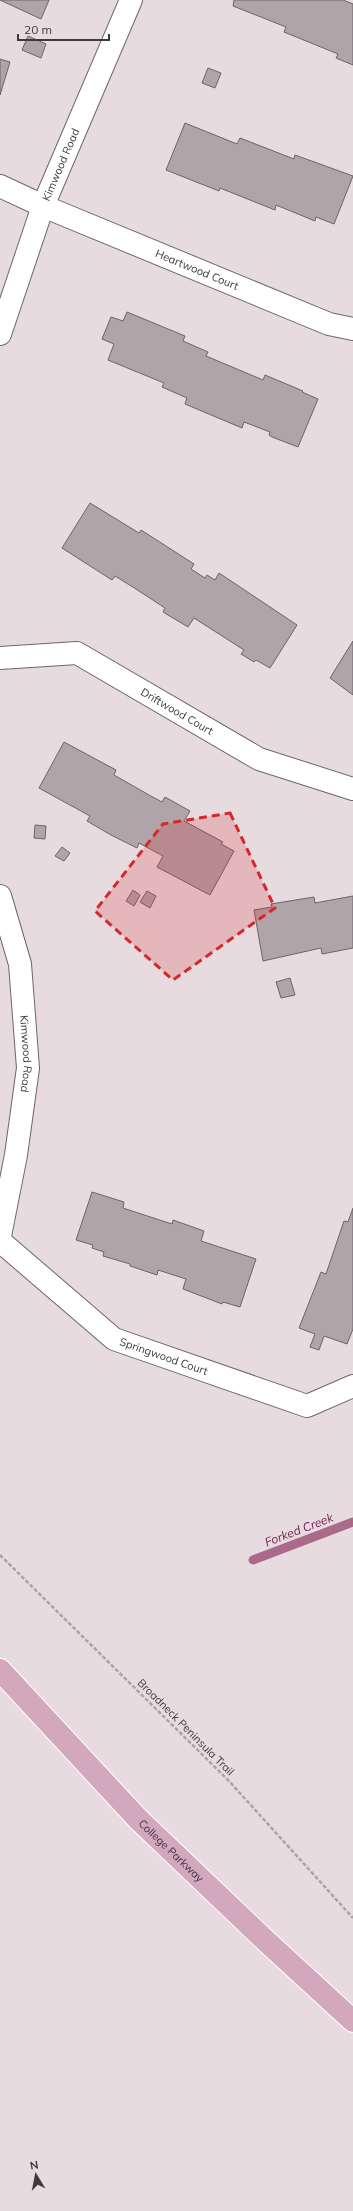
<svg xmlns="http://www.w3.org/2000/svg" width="353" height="2211" viewBox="0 0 353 2211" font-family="Mulish,sans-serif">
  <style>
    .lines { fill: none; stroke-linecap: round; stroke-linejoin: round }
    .stream { stroke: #ab6a89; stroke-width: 9 }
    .building { fill: #b0a4a9; stroke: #6e6368 }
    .minor-casing { stroke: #70656a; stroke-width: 24 }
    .major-casing { stroke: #fff; stroke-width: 24 }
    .path { stroke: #aca3a6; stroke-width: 2.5; stroke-dasharray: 4 2; stroke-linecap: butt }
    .minor { stroke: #fff; stroke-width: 22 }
    .major { stroke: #d3a7bc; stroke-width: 22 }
    .marked { fill: #d62828; fill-opacity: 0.2; stroke: #d62828; stroke-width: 3; stroke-dasharray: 8 5; stroke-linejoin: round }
    .labels { text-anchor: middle; stroke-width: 4; stroke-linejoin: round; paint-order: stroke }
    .street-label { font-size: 11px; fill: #3e3a3c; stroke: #e7dbe0 }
    .water-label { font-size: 12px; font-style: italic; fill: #6d1d4a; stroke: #e7dbe0 }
  </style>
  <rect width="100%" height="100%" fill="#e7dbe0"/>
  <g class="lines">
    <path class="stream" d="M253,1560L353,1522"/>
  </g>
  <path class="building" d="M0,0H49L41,19Z
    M234,0H343L353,4V65L336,58L338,54L284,32L286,27L233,6Z
    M28,36L46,44L41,58L22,50Z
    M0,59L10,62L0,95Z
    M208,68L221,73L215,88L202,83Z
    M185,123L237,144L240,138L294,159L295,155L353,176L334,224L316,217L315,221L276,205L275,210L220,188L219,191L166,170Z
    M127,312L185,336L183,341L208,352L206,356L263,380L265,375L303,391L302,392L318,399L298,447L272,437L269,435L270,432L244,422L242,428L185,404L187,398L162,387L164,383L108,360L114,344L102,339L111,317L123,321Z
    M90,503L139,533L141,530L194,564L191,569L205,578L207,575L215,580L219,573L297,625L270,668L256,660L254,662L241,654L244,650L194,618L188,627L163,612L165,608L136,589L115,576L112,580L62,548Z
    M353,641V695L330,678Z
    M64,742L116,770L114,775L149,795L162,802L165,797L190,811L184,821L223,842L221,844L234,851L210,895L157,867L163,856L139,843L137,848L111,835L87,821L90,816L39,788Z
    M35,825L46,826L45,839L34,838Z
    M62,847L70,853L64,861L55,856Z
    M133,890L140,895L134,906L126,901Z
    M147,891L156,896L150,908L140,902Z
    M353,896V948L322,954L321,948L263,961L254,910L272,907L271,904L314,897L315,903Z
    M290,978L295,995L281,998L276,982Z
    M92,1192L124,1202L123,1208L132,1211L172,1224L173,1220L204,1231L201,1241L256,1259L240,1307L223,1302L222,1304L183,1289L186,1279L158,1270L157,1275L130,1266V1264L103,1256L104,1252L92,1248L93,1245L76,1240Z
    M353,1208V1329L347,1344L324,1336L319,1350L310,1347L315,1334L299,1328L321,1272L326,1274L344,1221L348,1222Z"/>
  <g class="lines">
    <defs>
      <g id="minor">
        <path id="s1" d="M0,186L43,206L329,324L353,329"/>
        <path id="s2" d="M0,334L43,206L131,0"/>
        <path id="s3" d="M0,658L77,653L259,759L353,789"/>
        <path id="s4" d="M0,896L20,964L28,1068L16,1155L0,1236"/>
        <path id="s5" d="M0,1241L114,1339L307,1406L353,1386"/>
      </g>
      <g id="major">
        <path id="s6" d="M0,1670L138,1819L266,1941L353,2021"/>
      </g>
    </defs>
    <use href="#minor" class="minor-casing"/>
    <use href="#major" class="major-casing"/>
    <path class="path" d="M0,1555L229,1781L353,1918"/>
    <use href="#minor" class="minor"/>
    <use href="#major" class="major"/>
  </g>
  <path class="marked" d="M230,813L275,908L173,980L95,911L163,824Z"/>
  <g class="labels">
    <g class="street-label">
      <text dy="4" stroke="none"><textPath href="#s2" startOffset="180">Kimwood Road</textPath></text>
      <text dy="4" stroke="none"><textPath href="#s1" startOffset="214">Heartwood Court</textPath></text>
      <text dy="4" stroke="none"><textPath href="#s3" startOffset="193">Driftwood Court</textPath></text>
      <text dy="4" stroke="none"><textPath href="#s4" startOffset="161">Kimwood Road</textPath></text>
      <text dy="4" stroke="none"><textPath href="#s5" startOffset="203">Springwood Court</textPath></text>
      <text transform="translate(186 1727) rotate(45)" y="4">Broadneck Peninsula Trail</text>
      <text dy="4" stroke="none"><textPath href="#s6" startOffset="249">College Parkway</textPath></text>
    </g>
    <g class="water-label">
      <text transform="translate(299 1530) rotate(-21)" y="4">Forked Creek</text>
    </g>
  </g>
  <g transform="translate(36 2175) rotate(350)" stroke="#e7dbe0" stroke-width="3" paint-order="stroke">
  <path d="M0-3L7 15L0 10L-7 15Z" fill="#3e3a3c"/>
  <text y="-6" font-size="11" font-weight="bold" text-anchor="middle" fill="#3e3a3c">N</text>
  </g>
  <path d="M18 34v6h91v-6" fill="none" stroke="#3e3a3c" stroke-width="2"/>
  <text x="24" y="34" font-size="12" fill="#3e3a3c" stroke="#e7dbe0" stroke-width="3" paint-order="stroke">20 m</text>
</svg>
